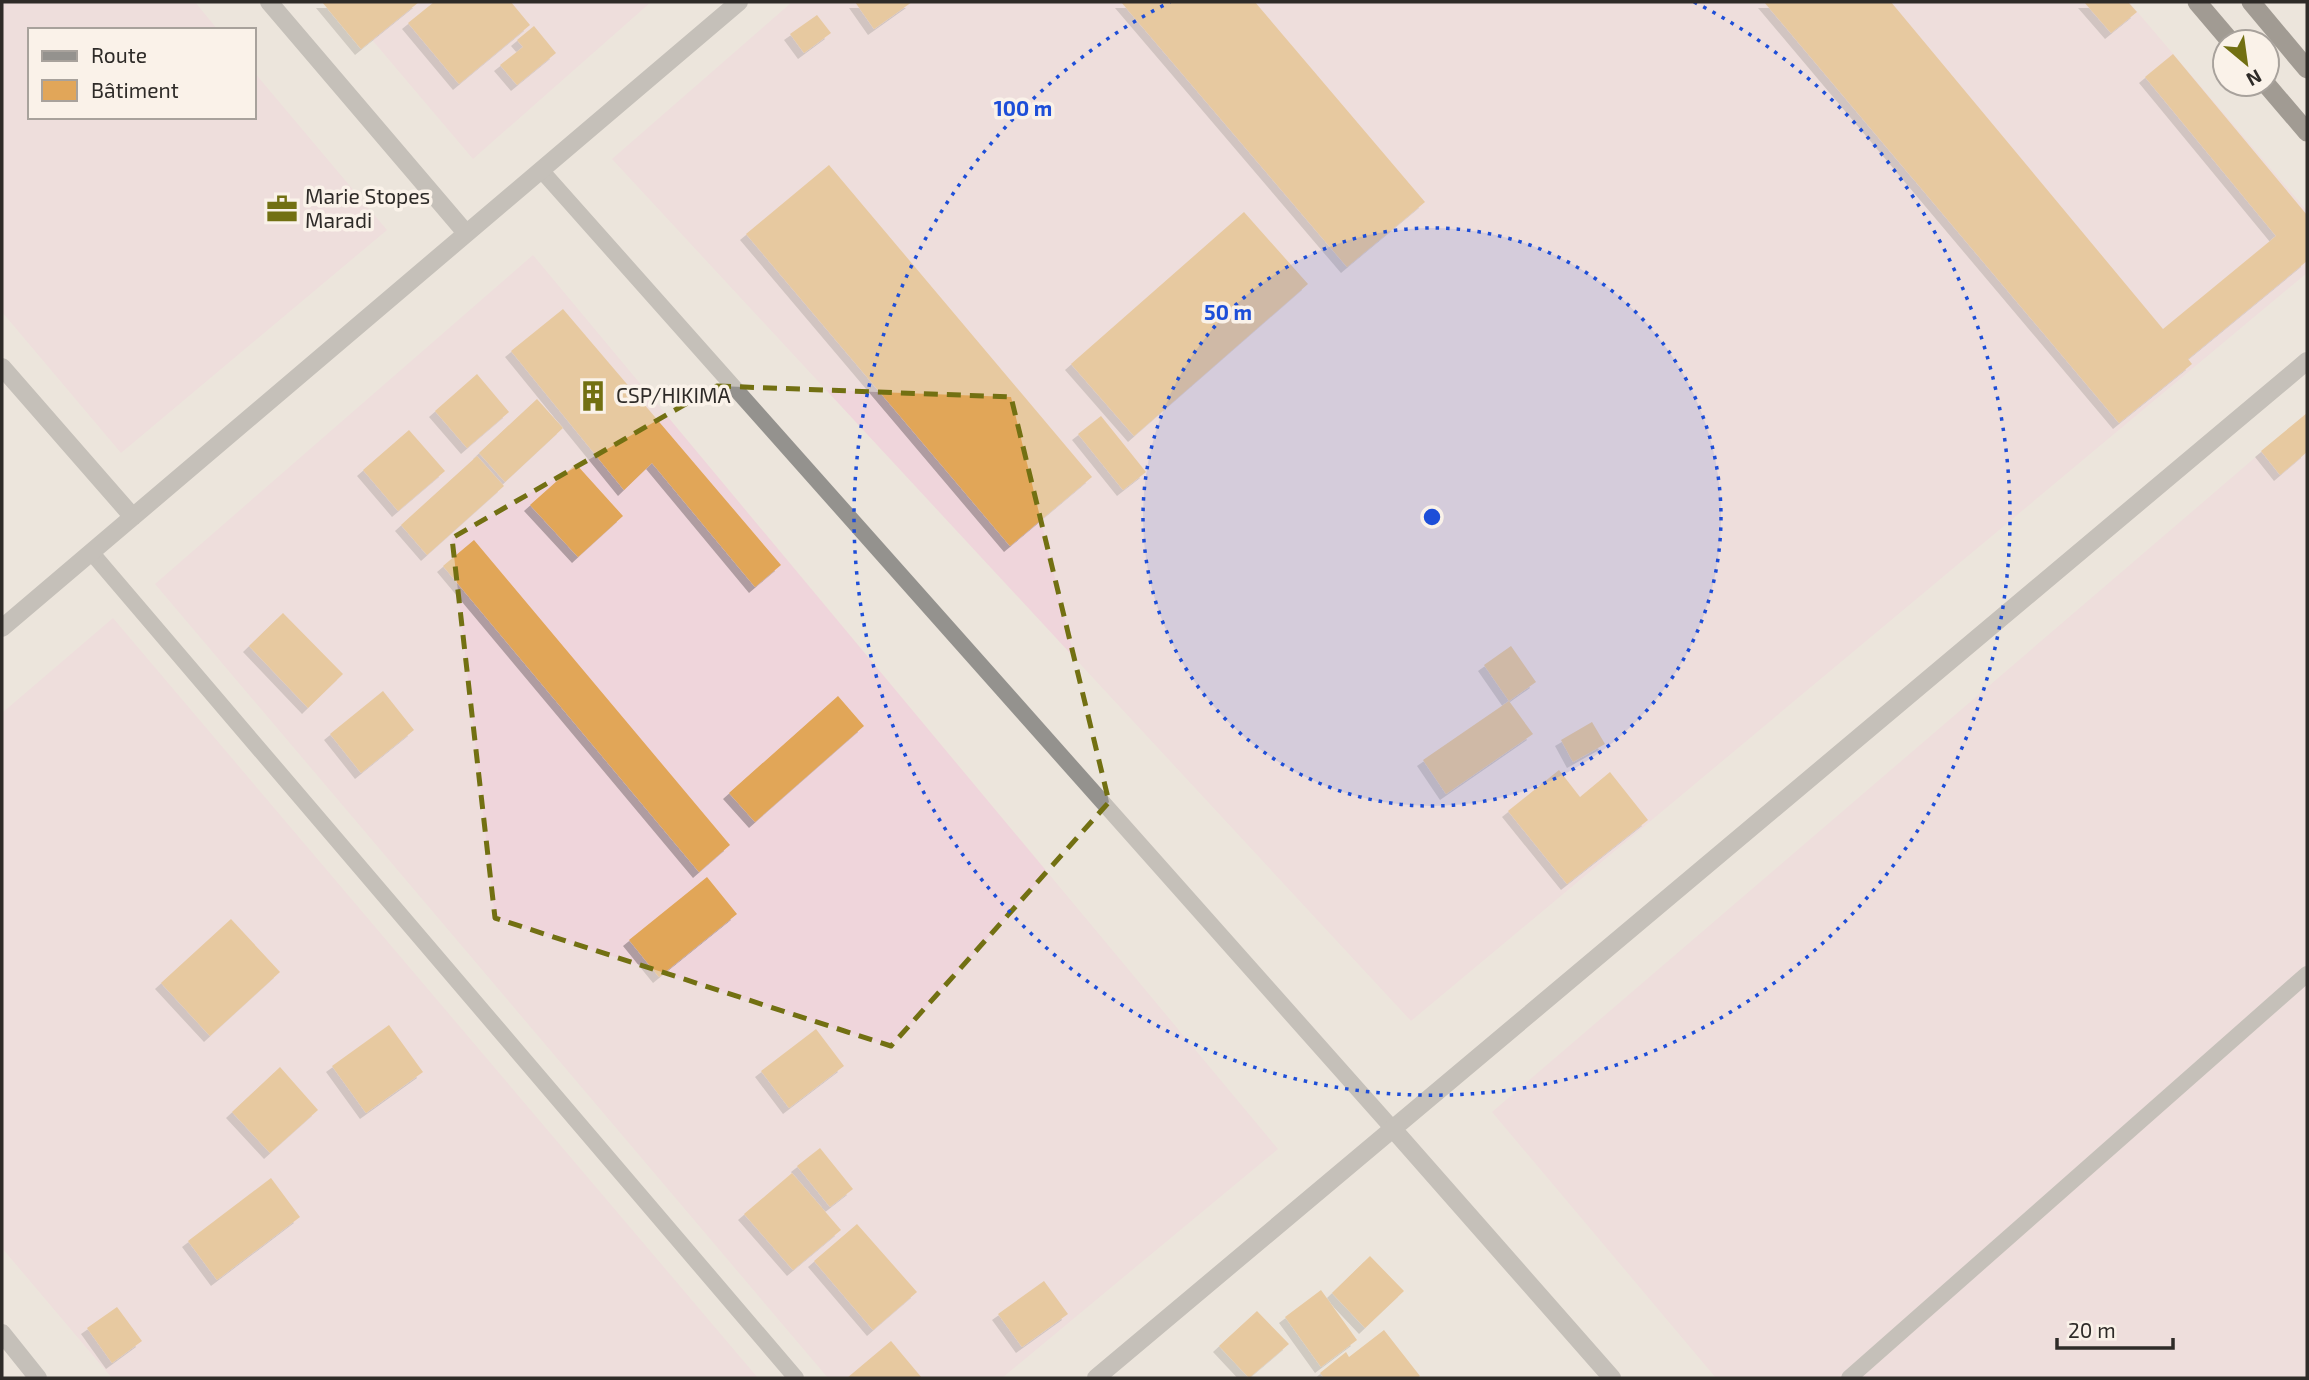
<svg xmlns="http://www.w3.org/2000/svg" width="2309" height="1380" viewBox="0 0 2309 1380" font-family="'Exo 2',sans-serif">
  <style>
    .industrial { fill: #efd5db }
    .building { fill: #e1a659; filter: url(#shadow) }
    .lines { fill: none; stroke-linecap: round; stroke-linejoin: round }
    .service { stroke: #94928e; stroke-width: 16 }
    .minor { stroke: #94928e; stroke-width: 18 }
    .trunk { stroke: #46423b; stroke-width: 19 }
    .marked { fill: none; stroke: #727012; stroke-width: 5; stroke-dasharray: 14 9; stroke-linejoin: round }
    .ring { fill: none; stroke: #1d4ed8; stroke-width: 3.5; stroke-dasharray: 3.5 7 }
    .labels { text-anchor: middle; stroke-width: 7; stroke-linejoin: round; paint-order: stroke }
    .poi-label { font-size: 21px; fill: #2e2b28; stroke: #faf2e9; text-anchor: start }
    .centre { fill: #1d4ed8; stroke: #faf2e9; stroke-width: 3.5 }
    .ring-label { font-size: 21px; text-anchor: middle; font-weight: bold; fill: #1d4ed8; stroke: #faf2e9; stroke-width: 7; stroke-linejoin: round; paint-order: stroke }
  </style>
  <defs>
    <filter id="shadow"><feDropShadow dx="-6" dy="6" stdDeviation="0" flood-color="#0004"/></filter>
  </defs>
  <rect width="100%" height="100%" fill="#ece5dc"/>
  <path class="industrial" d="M2,2H195L218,30H30V117H254V72L387,230L121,453L2,312Z
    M340,2H651L473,159Z
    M792,2H2129L2307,211V273L1411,1021L612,159Z
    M533,255L1278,1149L1002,1378H828L155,584Z
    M2307,413V1378H1716L1492,1112Z
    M113,618L758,1378H112L2,1248V713Z"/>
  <path class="building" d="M322,2H419L361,49Z
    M434,2H511L530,25L459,84L408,23Z
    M855,2H912L874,29Z
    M1121,2H1255L1425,202L1347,267Z
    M1764,2H1891L2163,329L2276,236L2145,77L2173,54L2307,215V261L2188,359L2192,364L2119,423Z
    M2084,2H2128L2137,12L2111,33Z
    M817,15L831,33L804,53L790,34Z
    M534,26L556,53L517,85L500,65L523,47L517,40Z
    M829,165L1092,477L1010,546L746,234Z
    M1244,212L1308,284L1134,436L1071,364Z
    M563,309L781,565L755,587L652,463L624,490L511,351Z
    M477,374L509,412L467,448L435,411Z
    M537,399L563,428L505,482L479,453Z
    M2307,413V452L2280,475L2261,451Z
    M1101,416L1146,472L1123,490L1078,434Z
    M409,430L445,471L398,511L363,470Z
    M477,456L504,486L427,555L401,525Z
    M576,464L623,516L578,557L530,505Z
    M474,540L730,845L699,872L443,566Z
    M283,613L343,674L308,708L249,646Z
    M1511,646L1536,682L1509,701L1484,665Z
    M383,691L414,730L361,773L330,734Z
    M838,696L864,726L755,822L729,793Z
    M1509,701L1533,734L1446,794L1423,760Z
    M1592,722L1605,744L1573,762L1561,740Z
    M1559,770L1580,797L1610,772L1648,820L1567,884L1508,811Z
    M707,877L737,914L659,977L629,940Z
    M231,919L280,972L210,1036L161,983Z
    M389,1025L423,1072L366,1113L332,1066Z
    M816,1029L844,1066L789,1108L761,1071Z
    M280,1067L318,1110L270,1153L232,1112Z
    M820,1148L853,1189L830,1207L797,1166Z
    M792,1173L841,1230L793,1270L744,1214Z
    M271,1178L300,1217L217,1280L188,1241Z
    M857,1224L917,1292L873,1330L814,1261Z
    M1370,1256L1404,1291L1365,1328L1332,1293Z
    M1044,1281L1068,1314L1022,1347L998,1314Z
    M1321,1290L1357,1340L1321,1367L1285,1317Z
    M117,1307L142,1341L112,1363L87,1328Z
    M1257,1311L1289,1344L1249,1378L1219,1346Z
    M1384,1330L1420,1376L1417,1378H1324L1320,1373L1346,1352L1349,1357Z
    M891,1341L922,1378H847Z"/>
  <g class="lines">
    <path class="service" d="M541,170L1393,1129
      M91,552L796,1378
      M1849,1378L2307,974"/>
    <path class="minor" d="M269,2L466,233
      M2,367L133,517
      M2,628L739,2
      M1393,1129L1612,1378
      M2,1333L38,1378
      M1096,1378L2307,361"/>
    <path class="trunk" d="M2197,2L2231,42
      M2251,2L2307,69
      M2266,84L2307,132"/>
  </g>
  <path d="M0 0H2309V1380H0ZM717,386L1011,397L1109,802L891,1046L495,918L452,538Z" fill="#ece5dc" fill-opacity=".55" fill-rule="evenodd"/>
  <path class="marked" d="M717,386L1011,397L1109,802L891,1046L495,918L452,538Z"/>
  <circle cx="1432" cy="517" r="289" fill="#1d4ed8" fill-opacity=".12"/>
  <g class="ring">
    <circle cx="1432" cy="517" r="289"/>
    <path d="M1694 2A578 578 0 1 1 1170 2"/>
  </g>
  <defs>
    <symbol id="office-bare" viewBox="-9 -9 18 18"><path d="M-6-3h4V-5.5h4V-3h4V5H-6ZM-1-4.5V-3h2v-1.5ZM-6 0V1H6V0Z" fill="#727012" stroke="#faf2e9" stroke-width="2.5" paint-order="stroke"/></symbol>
    <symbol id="building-bare" viewBox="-9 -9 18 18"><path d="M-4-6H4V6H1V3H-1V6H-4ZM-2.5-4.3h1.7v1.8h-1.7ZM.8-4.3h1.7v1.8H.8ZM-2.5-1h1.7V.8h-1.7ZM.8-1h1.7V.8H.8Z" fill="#727012" stroke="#faf2e9" stroke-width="2.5" paint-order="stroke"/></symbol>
  </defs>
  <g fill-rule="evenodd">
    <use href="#office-bare" x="260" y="187" width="44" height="44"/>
    <use href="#building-bare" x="571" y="374" width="44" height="44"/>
  </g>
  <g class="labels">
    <g class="poi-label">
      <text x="305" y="204">Marie Stopes<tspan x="305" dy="24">Maradi</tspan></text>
      <text x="616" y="403">CSP/HIKIMA</text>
    </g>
  </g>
  <circle cx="1432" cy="517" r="10" class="centre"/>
  <g class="ring-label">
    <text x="1023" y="116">100 m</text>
    <text x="1228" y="320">50 m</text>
  </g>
  <rect width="2309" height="1380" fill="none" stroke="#2e2b28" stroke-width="7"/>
  <rect x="28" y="28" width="228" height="91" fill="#faf2e9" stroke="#a8a29c" stroke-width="2"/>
  <rect x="42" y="51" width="35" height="10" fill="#94928e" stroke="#a8a29c" stroke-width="2"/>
  <text x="91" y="63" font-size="21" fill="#2e2b28">Route</text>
  <rect x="42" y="80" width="35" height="21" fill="#e1a659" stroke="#a8a29c" stroke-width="2"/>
  <text x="91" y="98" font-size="21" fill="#2e2b28">Bâtiment</text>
  <g transform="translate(2246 63) rotate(151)"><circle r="33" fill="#faf2e9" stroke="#a8a29c" stroke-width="2"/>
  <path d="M0-5L12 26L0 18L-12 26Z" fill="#727012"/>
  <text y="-10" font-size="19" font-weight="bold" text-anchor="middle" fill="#2e2b28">N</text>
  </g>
  <path d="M2057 1338v10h116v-10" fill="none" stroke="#2e2b28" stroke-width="3.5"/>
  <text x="2068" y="1338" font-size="21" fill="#2e2b28" stroke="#faf2e9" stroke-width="5" paint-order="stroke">20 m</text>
</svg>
